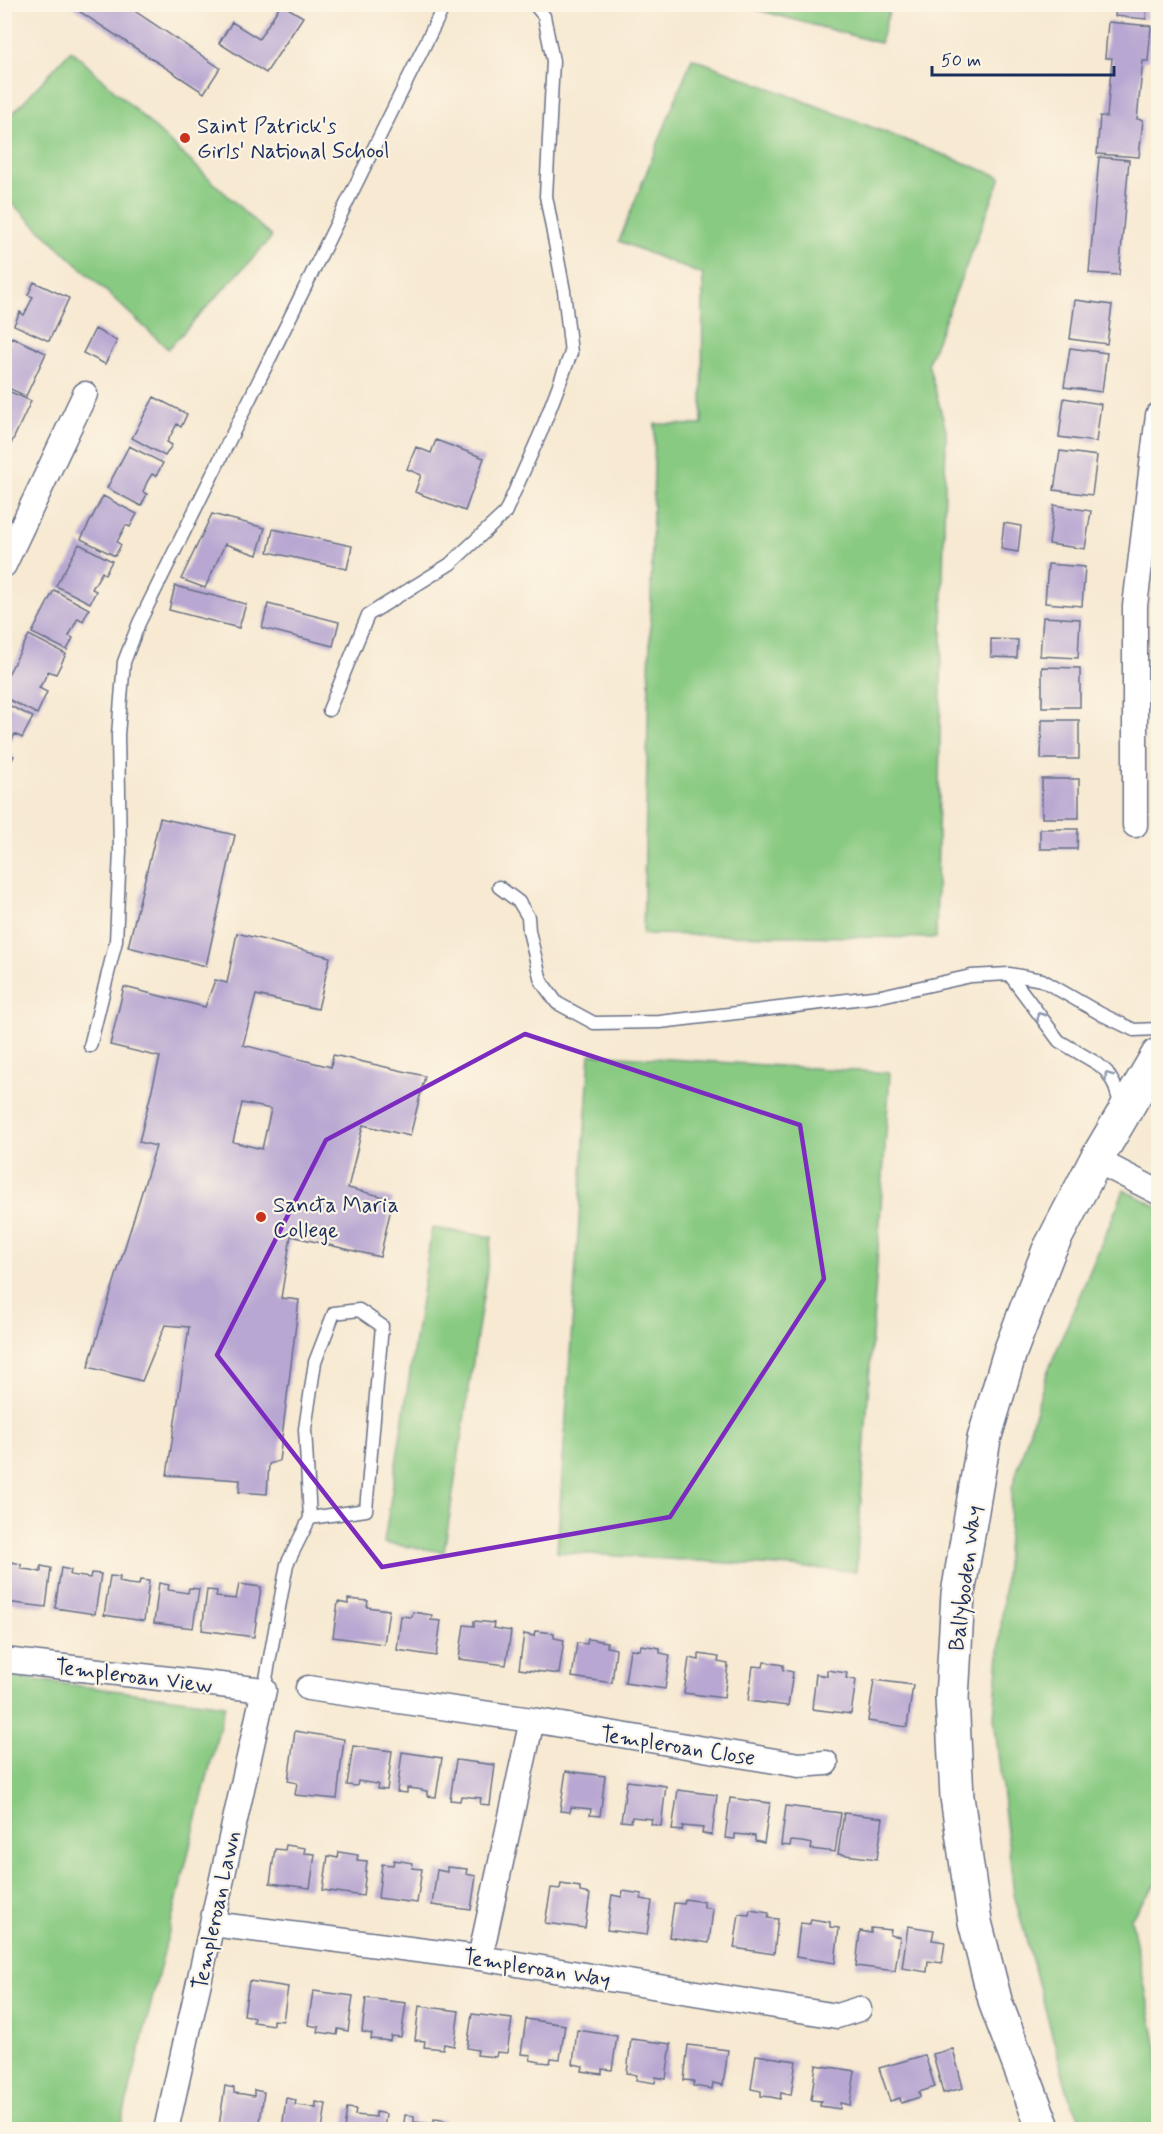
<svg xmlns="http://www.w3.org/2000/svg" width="1163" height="2134" viewBox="0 0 1163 2134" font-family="Mynerve,sans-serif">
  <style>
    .green { fill: #89ca82; stroke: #527c70; stroke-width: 1.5 }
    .building { fill: #b8a7d2; fill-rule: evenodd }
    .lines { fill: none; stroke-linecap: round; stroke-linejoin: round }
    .lane-casing { stroke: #687087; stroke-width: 15 }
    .street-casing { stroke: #687087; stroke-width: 27 }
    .secondary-casing { stroke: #687087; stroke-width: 36 }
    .lane { stroke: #fff; stroke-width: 12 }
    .street { stroke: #fff; stroke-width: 24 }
    .secondary { stroke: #fff; stroke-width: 33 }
    .oneway { stroke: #8d97ae }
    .marked { fill: none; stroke: #7b2cbf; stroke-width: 4.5; stroke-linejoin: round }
    .poi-dot { fill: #c8321e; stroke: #fcf5e5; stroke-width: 2 }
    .labels { text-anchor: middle; stroke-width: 4.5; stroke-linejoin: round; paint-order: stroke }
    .poi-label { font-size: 22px; fill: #1b2f5e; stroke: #fcf5e5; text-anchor: start }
    .street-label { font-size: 22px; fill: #1b2f5e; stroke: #fcf5e5 }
  </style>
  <rect width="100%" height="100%" fill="#fcf5e5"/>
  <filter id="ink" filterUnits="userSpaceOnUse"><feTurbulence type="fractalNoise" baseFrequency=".0167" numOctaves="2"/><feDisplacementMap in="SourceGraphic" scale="12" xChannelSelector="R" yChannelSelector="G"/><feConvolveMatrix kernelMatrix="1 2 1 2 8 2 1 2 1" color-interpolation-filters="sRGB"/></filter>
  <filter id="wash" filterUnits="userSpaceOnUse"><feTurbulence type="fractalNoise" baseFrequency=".008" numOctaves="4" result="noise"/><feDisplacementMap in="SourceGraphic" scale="24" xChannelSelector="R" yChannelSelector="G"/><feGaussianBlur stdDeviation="1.35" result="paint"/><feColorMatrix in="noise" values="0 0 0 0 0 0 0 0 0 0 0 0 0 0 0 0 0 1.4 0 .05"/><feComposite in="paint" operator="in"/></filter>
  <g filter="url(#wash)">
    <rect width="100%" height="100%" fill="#f7e9d2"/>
    <path class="green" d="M740,5H891L880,43Z
      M71,50L272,237L168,349L5,197V122Z
      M692,58L1001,177L928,363L946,430L936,938L643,934L655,424L702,425L703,275L619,241Z
      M590,1054L890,1073L856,1571L557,1552Z
      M1124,1190L1158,1207V1881L1131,1918L1158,2052V2129L1086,2130L1069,2097L1014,1894L994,1717L1012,1488L1047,1373Z
      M432,1228L492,1237L444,1552L384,1543Z
      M5,1676L225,1705L120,2129H5Z"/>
    <g id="blocks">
      <path class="building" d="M68,4H124L220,68L204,93Z
        M281,4L303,17L266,73L219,43L232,22L259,39Z
        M1116,4H1147L1146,19L1115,16Z
        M1108,22L1151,26L1148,61H1143L1137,119L1143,120L1139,157L1097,154L1100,116L1107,117L1112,58H1105Z
        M1099,157L1129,160L1119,275L1089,273Z
        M34,282L69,298L49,341L14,325L20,312L24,315L33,297L28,295Z
        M1075,300L1112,305L1107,344L1070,339Z
        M95,329L117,341L105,364L83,353Z
        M12,337L46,353L26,396L4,386V364L10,351L6,349Z
        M1070,348L1107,353L1102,392L1064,387Z
        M4,389L31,401L11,444L4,441Z
        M154,397L187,414L181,427L177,424L167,442L172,445L165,456L132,438Z
        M1064,398L1101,404L1096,442L1059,437Z
        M436,440L484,458L465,511L415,492L421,475L407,469L416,447L431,453Z
        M129,446L163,463L156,476L152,474L147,482L143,492L147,494L141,506L107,488Z
        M1060,451L1097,456L1092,495L1054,490Z
        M103,496L137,514L130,527L126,525L117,542L121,545L115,556L81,539Z
        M1054,505L1091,511L1085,549L1049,544Z
        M212,514L265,528L257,555L225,544L205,588L181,579Z
        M1004,523L1021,526L1018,552L1001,549Z
        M273,529L352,546L347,569L268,552Z
        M79,544L112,561L105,574L102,572L92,589L96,591L90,603L56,586Z
        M1048,564L1085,567L1082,606L1045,603Z
        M175,586L246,604L239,628L169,610Z
        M54,590L89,609L83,621L78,618L69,636L73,638L67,650L32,633Z
        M268,604L339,622L333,646L262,628Z
        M1043,617L1080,619L1078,658L1040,656Z
        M29,635L66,654L56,674L48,671L44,680L39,688L47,692L37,714L4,697V682Z
        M991,639L1018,640L1017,658L991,657Z
        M1042,667L1080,668V707H1042Z
        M4,703L33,717L22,738L15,734L10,743L6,752L14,756L4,775Z
        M1042,720H1079V759H1041Z
        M1042,779H1079V818H1042Z
        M160,818L235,835L206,966L128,947Z
        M1040,829H1078L1077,849H1040Z
        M237,933L330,957L318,1009L256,995L243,1045L331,1067L333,1055L425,1076L410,1136L363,1125L348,1188L393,1199L380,1257L291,1236L281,1298L299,1300L279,1461L269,1464L267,1494L239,1492L240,1480L167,1475L189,1327L165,1325L142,1381L88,1367L156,1146L139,1142L160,1057L110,1045L124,987L205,1007L215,980L227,983ZM242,1103L271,1109L262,1149L233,1142Z
        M12,1562L21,1564V1569L31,1570L41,1572V1566L51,1568L46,1607L6,1602Z
        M61,1568L71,1570L70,1575L90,1578L91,1573L101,1574L95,1614L55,1608Z
        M110,1576L120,1577L119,1582L129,1584L139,1585L140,1580L149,1581L144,1621L104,1615Z
        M159,1583L169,1585L168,1590L188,1593L189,1588L199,1589L193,1628L154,1623Z
        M239,1584L261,1587L254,1637L202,1630L207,1590L217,1591L216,1597L236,1599Z
        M348,1599L368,1601L367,1607L389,1610L384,1644L333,1637L338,1602L348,1604Z
        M413,1612L432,1615L431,1620L441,1621L436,1656L397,1650L401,1616L412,1617Z
        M474,1621L494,1623L493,1628L511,1631L506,1665L459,1659L464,1625L474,1626Z
        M535,1631L554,1633V1638L564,1640L559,1674L519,1669L524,1634L534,1636Z
        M588,1639L607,1642V1647L616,1649L612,1683L572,1677L577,1643L587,1644Z
        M641,1645L660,1648V1653L670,1655L665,1689L625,1683L630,1649L640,1650Z
        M699,1654L719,1657L718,1662L728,1664L724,1698L684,1693L689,1658L699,1660Z
        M764,1662L783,1665V1670L793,1672L788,1706L748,1701L753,1666L763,1667Z
        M827,1670L847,1673L846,1678L856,1680L851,1714L812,1709L816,1674L827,1676Z
        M874,1680L913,1685L907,1727L868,1721Z
        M295,1731L344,1739L337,1799L295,1795L297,1783L288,1781Z
        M353,1746L392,1751L387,1790L377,1789L378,1784L358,1781L357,1786L347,1785Z
        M402,1752L442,1758L436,1797L427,1796V1791L417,1789L407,1788V1793L397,1792Z
        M456,1760L495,1765L490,1805L480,1804L481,1798L461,1796L460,1801L450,1800Z
        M566,1771L605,1776L600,1816L590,1815L591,1809L571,1807L570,1812L560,1811Z
        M627,1781L666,1786L661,1826L651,1824L652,1819L632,1817L631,1822L621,1821Z
        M678,1790L717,1795L712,1835L702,1833L703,1828L683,1826L682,1831L672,1830Z
        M730,1798L770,1803L764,1843L755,1841V1836L746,1835L735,1834V1839L725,1838Z
        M786,1806L841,1813L835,1852L811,1849L812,1844L802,1842L791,1841L790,1846L781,1845Z
        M844,1813L883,1818L877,1859L838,1854Z
        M286,1845L305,1848L304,1853L315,1854L310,1888L270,1883L275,1849L285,1850Z
        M339,1852L358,1855L357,1860L367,1861L363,1896L323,1890L328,1856L338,1858Z
        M394,1860L413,1863L412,1868L422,1869L417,1903L378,1898L382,1864L393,1865Z
        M447,1867L467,1869L466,1874L476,1876L471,1910L432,1905L437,1870L447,1872Z
        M561,1884L580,1887V1892L590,1894L585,1928L545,1923L551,1888L560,1889Z
        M623,1891L642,1894L641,1899L652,1901L647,1935L607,1930L612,1895L622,1897Z
        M685,1899L704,1902V1907L713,1909L709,1943L669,1937L674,1903L684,1904Z
        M750,1910L769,1913L768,1918L778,1919L774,1954L734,1948L739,1914L749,1915Z
        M811,1919L830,1922V1927L839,1928L835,1963L796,1957L800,1923L810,1924Z
        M908,1926L934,1930L932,1940L945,1942L942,1963L928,1961L927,1972L902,1968Z
        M871,1928L891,1930L890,1935L900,1937L895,1971L856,1966L860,1931L871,1933Z
        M249,1981L288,1987L283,2021L273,2020V2025L253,2022L254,2017L244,2015Z
        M313,1991L353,1996L348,2031L338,2029L337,2035L318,2032L319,2027L308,2025Z
        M366,1998L406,2003L401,2037L391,2036L390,2041L381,2040L371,2039L372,2034L362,2032Z
        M419,2006L459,2011L454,2046L444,2044L443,2049L424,2047L425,2041L415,2040Z
        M472,2014L512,2019L507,2053L497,2052L496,2057L486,2056L477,2055L478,2050L467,2048Z
        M526,2019L565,2025L560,2059L551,2058L550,2063L540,2062L530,2060L531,2055L521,2054Z
        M577,2030L617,2036L612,2070L602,2069V2074L582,2071L583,2066L573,2064Z
        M631,2039L671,2044L666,2079L656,2077L655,2083L636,2080L637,2075L627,2073Z
        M688,2045L728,2050L723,2085L713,2083L712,2089L693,2086L694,2081L684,2080Z
        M953,2049L963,2088L943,2093L933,2054Z
        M756,2055L796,2061L791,2095L781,2093L780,2099L771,2097L761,2096V2091L751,2089Z
        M925,2055L935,2087L919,2092L920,2097L901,2103L900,2098L890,2101L879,2068Z
        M816,2065L855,2071L850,2105L840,2103V2109L820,2106L821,2101L811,2100Z
        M225,2086L234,2088V2093L243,2094L254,2096V2090L264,2092L259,2130L219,2126Z
        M286,2098L296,2100L295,2105L305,2106L316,2108V2102L326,2104L322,2130H282Z
        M347,2108L356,2109L355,2115L376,2117V2112L386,2114L384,2130H344Z
        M405,2115L414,2116V2122L423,2123L434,2124V2119L444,2120L443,2130H403Z
        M460,2123L470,2124L469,2130H460Z"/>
    </g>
  </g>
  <g filter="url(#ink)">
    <use href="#blocks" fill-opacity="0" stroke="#687087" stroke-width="1.5"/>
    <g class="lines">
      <defs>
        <path id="lane" d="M329,710L368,615L450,564L505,513L541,432L571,353L564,291L546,196L553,61L544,16L534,4
          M499,887L519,902L528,917L529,931L541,981L557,1003L594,1023L660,1022L881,996L971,976L1009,974L1042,980L1101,1014L1134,1030L1158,1029
          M1009,974L1059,1041L1098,1064L1107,1072L1114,1084L1121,1106
          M90,1046L116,941L120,851L118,735L124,662L139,623L445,4
          M264,1690L287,1564L310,1518L305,1429L315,1362L334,1313L359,1310L382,1326L366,1510L310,1518"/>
        <path id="street" d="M4,565L85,394
          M1135,825V606L1158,415
          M1096,1160L1158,1192
          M4,1660L264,1690L166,2130
          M308,1688L532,1720L799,1765L826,1763
          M212,1924L480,1958L837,2016L859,2009
          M480,1958L532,1720"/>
        <path id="secondary" d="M1044,2130L996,2004L975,1922L957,1797L952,1698L958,1594L984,1439L1010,1352L1049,1250L1096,1160L1158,1055"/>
      </defs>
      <use href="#lane" class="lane-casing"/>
      <use href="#street" class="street-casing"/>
      <use href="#secondary" class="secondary-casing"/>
      <use href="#lane" class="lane"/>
      <use href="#street" class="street"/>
      <use href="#secondary" class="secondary"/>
    </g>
    <defs><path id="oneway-chevron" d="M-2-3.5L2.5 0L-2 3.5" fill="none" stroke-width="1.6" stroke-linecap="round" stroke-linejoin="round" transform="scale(1.5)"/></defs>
    <g class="oneway">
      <use href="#oneway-chevron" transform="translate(1040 1016) rotate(-127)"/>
      <use href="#oneway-chevron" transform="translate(1108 1076) rotate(-126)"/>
    </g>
  </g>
  <path class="marked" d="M525,1034L800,1125L824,1279L670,1517L382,1567L217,1355L326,1140Z"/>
  <g class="poi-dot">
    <circle cx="185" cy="138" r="6"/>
    <circle cx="261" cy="1217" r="6"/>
  </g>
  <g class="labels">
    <g class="poi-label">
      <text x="197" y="133">Saint Patrick's<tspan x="197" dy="25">Girls' National School</tspan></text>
      <text x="273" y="1212">Sancta Maria<tspan x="273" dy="25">College</tspan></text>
    </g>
    <g class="street-label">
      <text transform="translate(964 1578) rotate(-83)" y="8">Ballyboden Way</text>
      <text transform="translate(134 1675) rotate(7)" y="8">Templeroan View</text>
      <text transform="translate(678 1745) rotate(9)" y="8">Templeroan Close</text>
      <text transform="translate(215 1910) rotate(-78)" y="8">Templeroan Lawn</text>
      <text transform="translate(537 1967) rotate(9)" y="8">Templeroan Way</text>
    </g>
  </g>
  <rect width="1163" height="2134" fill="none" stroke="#fcf5e5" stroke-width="24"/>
  <path d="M932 66v9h182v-9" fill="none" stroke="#1b2f5e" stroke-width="3"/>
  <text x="941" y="66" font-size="18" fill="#1b2f5e" stroke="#fcf5e5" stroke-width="4.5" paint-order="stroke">50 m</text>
</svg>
